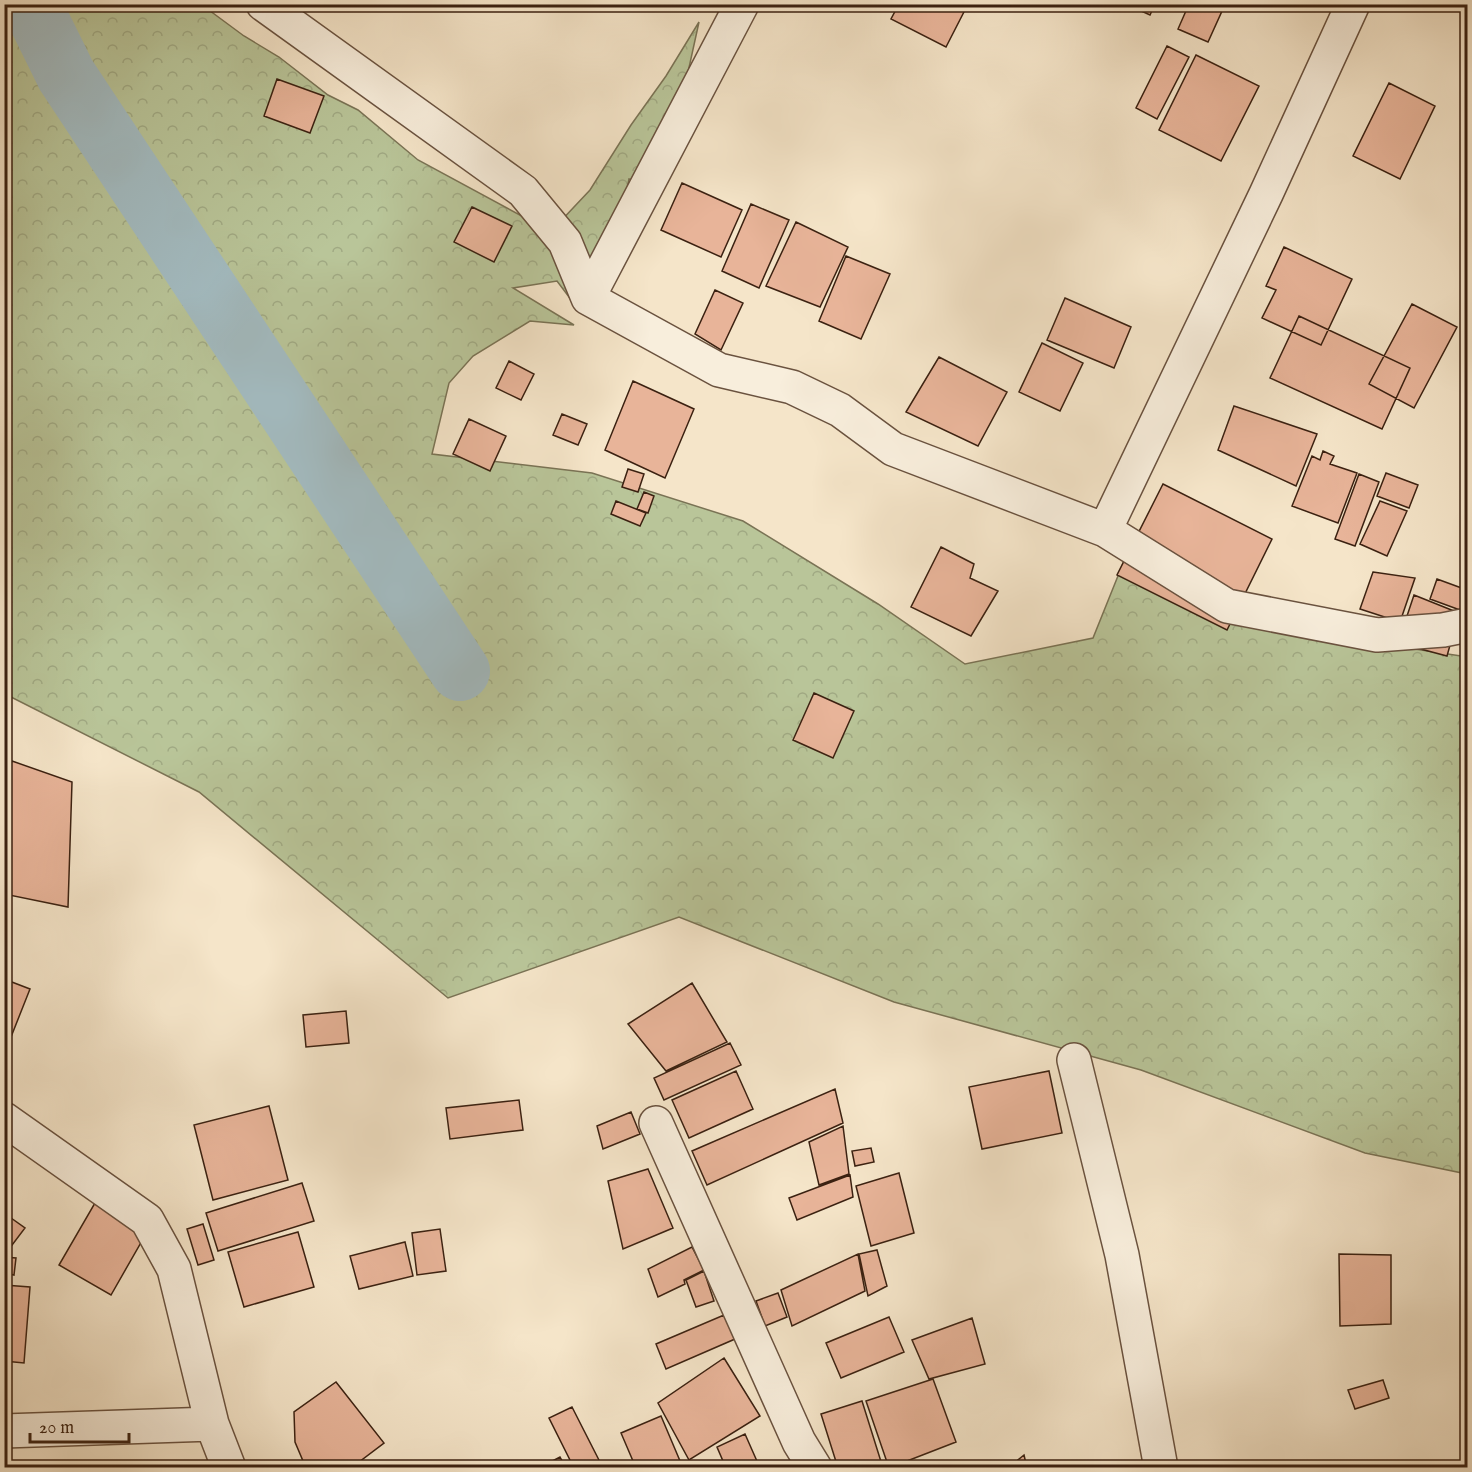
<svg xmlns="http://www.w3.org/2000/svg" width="1472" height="1472" viewBox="0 0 1472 1472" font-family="'IM FELL English',serif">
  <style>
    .forest { fill: url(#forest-crowns); stroke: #7a7355; stroke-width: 1.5 }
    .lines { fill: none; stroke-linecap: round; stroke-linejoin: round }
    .river { stroke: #a3bcc2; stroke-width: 60 }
    .building { fill: #e8b499; stroke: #3b2111; stroke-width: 1.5 }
    .minor-casing { stroke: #6a523f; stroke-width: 36 }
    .minor { stroke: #f8eedc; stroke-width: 33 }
  </style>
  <defs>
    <pattern id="forest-crowns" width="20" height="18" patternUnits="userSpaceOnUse" patternTransform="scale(1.5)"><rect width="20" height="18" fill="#b9c599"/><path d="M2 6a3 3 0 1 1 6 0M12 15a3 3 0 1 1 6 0" fill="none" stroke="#a0a983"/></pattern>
  </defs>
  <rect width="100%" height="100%" fill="#f5e5c9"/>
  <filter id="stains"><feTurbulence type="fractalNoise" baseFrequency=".00333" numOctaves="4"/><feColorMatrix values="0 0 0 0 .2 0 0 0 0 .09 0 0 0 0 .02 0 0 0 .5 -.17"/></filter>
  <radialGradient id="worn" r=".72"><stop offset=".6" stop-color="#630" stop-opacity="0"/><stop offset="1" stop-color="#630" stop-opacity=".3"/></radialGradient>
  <path class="forest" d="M4,5H202L244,36L279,57L328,95L358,110L418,160L542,227L557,225L590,190L631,125L666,76L699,22L685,86L637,181L629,179L611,268L569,297L557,281L513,288L574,325L530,321L473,356L449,383L432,454L592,473L743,521L878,604L965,664L1093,638L1126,556L1308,633L1461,656L1467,654V1174L1365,1153L1141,1070L894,1002L679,917L448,998L199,792L5,694Z"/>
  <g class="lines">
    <path class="river" d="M31,4L66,75L460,671"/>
  </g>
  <path class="building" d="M899,4H968L946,47L891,19Z
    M1126,4H1155L1150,15Z
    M1189,4H1207L1222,11L1208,42L1178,29Z
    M1167,46L1189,57L1157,119L1136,108Z
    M1196,55L1259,86L1221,161L1159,130Z
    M277,79L324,96L310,133L264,116Z
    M1389,83L1435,106L1400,179L1353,156Z
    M682,183L742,210L721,257L661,230Z
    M751,204L789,220L759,288L722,271Z
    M472,207L512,226L494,262L454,242Z
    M796,222L848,247L820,307L766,286Z
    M1284,247L1352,279L1321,345L1262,318L1276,290L1266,286Z
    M846,256L890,274L861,339L819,321Z
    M715,290L743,303L721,350L695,334Z
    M1065,298L1131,327L1114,368L1047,340Z
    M1412,304L1457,327L1414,408L1369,384Z
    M1299,316L1410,368L1382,429L1270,378Z
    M1042,343L1083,363L1060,411L1019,392Z
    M939,357L1007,392L978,446L906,412Z
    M509,361L534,374L521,400L496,388Z
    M633,381L694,409L665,478L605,450Z
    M1234,406L1317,434L1296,486L1218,450Z
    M562,414L587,424L578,445L553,435Z
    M469,419L506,436L490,471L453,454Z
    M1323,451L1334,456L1330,464L1357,473L1338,523L1292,506L1312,456L1320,460Z
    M628,469L644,474L638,492L622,487Z
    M1386,473L1418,485L1409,508L1377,496Z
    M1359,474L1379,482L1355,546L1335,539Z
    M1163,484L1272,539L1227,630L1117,575Z
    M644,492L654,496L648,513L637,509Z
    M616,501L646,513L640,526L611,514Z
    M1380,501L1407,511L1387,556L1360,544Z
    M941,547L974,564L970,578L998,591L971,636L911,607Z
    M1373,572L1415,578L1400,622L1360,609Z
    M1437,579L1467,590L1460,610L1430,599Z
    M1414,595L1459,613L1447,656L1398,643Z
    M814,693L854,711L833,758L793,740Z
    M12,761L72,782L68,907L4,894V782Z
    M4,979L30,989L9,1042L4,1040Z
    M692,983L727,1042L666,1071L628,1024Z
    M346,1011L349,1043L306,1047L303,1015Z
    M730,1043L741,1065L664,1100L654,1078Z
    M736,1071L753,1109L689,1138L672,1100Z
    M1049,1071L1062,1133L982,1149L969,1087Z
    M835,1089L843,1123L707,1185L692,1151Z
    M519,1100L523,1130L450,1139L446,1108Z
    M269,1106L288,1180L213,1200L194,1125Z
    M631,1112L640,1134L603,1149L597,1126Z
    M843,1126L849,1174L819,1185L809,1142Z
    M871,1148L874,1162L855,1166L852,1151Z
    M648,1169L673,1228L623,1249L608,1181Z
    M899,1173L914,1233L871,1246L856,1186Z
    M850,1175L853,1197L797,1220L789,1198Z
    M302,1183L314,1221L218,1251L206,1213Z
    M99,1196L151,1225L111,1295L59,1265Z
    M4,1213L25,1228L6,1253L4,1252Z
    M203,1224L214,1260L198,1265L187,1229Z
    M440,1229L446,1271L417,1275L412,1233Z
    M298,1232L314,1287L244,1307L228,1252Z
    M405,1242L413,1276L359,1289L350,1256Z
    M692,1247L704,1270L684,1280L685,1284L658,1297L648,1269Z
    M877,1250L887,1286L868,1296L859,1254Z
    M858,1254L865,1291L792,1326L781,1290Z
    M1339,1254L1391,1255V1324L1340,1326Z
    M4,1257L16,1258L14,1275L4,1273Z
    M704,1271L714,1301L696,1307L686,1280Z
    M4,1285L30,1287L24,1363L4,1361Z
    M778,1293L787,1317L765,1326L756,1301Z
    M724,1315L735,1339L666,1369L656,1344Z
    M889,1317L904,1352L841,1378L826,1343Z
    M972,1318L985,1364L929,1379L912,1340Z
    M724,1358L760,1416L689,1460L658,1403Z
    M933,1379L956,1442L889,1468L866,1401Z
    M1383,1380L1389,1398L1355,1409L1348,1390Z
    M336,1382L384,1443L351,1468H306L295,1442L294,1412Z
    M862,1401L883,1468H838L821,1414Z
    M572,1407L603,1468H574L549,1418Z
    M661,1416L683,1468H636L621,1433Z
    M745,1434L760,1468H726L717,1447Z
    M1024,1455L1027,1468H1008Z
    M560,1457L566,1468H539Z"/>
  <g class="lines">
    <defs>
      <path id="minor" d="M263,4L523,191L565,242L588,298
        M742,4L588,298L719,370L792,387L840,410L893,449L1105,530
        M1353,4L1266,194L1105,530L1227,606L1377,635L1443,630L1468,625
        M1074,1060L1122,1255L1161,1468
        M4,1119L147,1220L174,1269L212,1424L229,1468
        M656,1123L799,1442L815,1468
        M4,1431L212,1424"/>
    </defs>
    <use href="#minor" class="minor-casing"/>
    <use href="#minor" class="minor"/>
  </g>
  <rect width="1472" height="1472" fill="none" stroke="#f5e5c9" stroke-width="24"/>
  <rect x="6" y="6" width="1460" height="1460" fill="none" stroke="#3b2111" stroke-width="3"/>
  <rect x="12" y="12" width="1448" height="1448" fill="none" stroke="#3b2111" stroke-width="1.5"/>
  <path d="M30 1433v9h99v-9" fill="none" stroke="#3b2111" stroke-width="3"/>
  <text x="39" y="1433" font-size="18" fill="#3b2111" stroke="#f8eedc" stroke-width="4.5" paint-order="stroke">20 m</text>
  <rect width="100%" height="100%" filter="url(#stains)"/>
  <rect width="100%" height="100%" fill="url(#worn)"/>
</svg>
